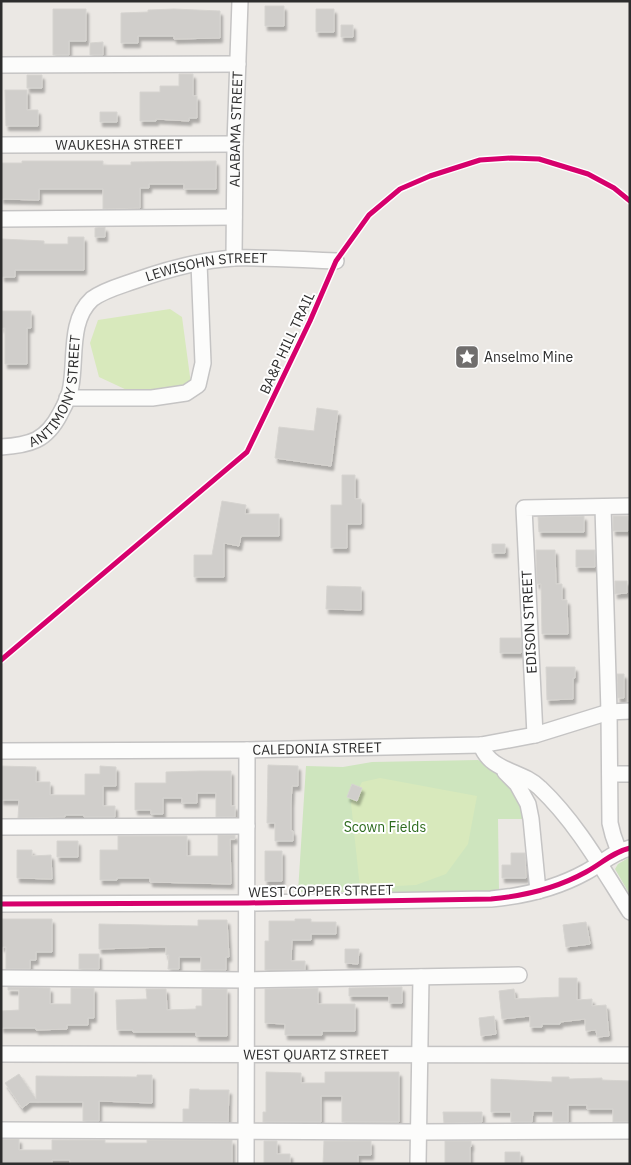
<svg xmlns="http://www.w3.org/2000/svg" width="631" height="1165" viewBox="0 0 631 1165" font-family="'IBM Plex Sans',sans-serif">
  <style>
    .green { fill: #cee5be }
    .pitch { fill: #d8e9bc }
    .building { fill: #d0cecb; stroke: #d6d4d0; filter: url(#shadow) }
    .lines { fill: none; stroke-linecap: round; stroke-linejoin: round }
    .minor-casing { stroke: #c5c4c4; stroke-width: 18 }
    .minor { stroke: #fcfcfb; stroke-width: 15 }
    .cycleway-casing { stroke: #fff; stroke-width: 8 }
    .cycleway { stroke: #d6006c; stroke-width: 5 }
    .labels { text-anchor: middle; stroke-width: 4; stroke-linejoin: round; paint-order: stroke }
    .street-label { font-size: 14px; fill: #2d2d2d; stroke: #fff }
    .poi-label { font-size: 14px; fill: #2d2d2d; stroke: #fff; text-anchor: start }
    .park-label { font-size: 14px; fill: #2d6b1d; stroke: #fff }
  </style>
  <defs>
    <filter id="shadow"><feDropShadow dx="2.5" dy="4.5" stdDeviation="1" flood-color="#0004"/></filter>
  </defs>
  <rect width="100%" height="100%" fill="#ebe8e4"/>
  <path class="green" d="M478,760L498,771L519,790L528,819H498L499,892H298L306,766L343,767L372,762Z
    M630,857V895L615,869L618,864Z"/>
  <path class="pitch" d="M170,309L182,317L191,384L155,393L129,391L99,377L90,343L98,320Z
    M380,778L477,796L468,844L446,874L416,885L360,888L351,803L362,782Z"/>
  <path class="building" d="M265,6H284V26H265Z
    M53,9H86V41H69V55H53Z
    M174,9L220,11V38L174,39V36H138V43H121V13L148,12V10Z
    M316,9H334V32H316Z
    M341,25H353V37H341Z
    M103,42V55H90V43Z
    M179,74H193V96H197V118H189V121L156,119V121H140V92H160V86H179Z
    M27,75H42V88H27Z
    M5,90H27V110H38V126H6Z
    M100,112H117V122H100Z
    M22,161H103V165H131V162L216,161V189H184V184H149V188H140V208L103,209V189H39V200L1,199V163H22Z
    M105,227V237H95V228Z
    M68,237H84V270H15V277H2V239L44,241V244H68Z
    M2,311H31V328H27V364H5V328H2Z
    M317,408L338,411L331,466L275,458L279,427L314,431Z
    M342,475H355V499H361V524H347V548H331V505H342Z
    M222,501L246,505L245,514H279V536H241L239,546L224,543V577H194V555H212Z
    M584,516V532H539L538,517Z
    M613,516H628V531H613Z
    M492,544H505V553H492Z
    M536,550H555L556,584H562V600H567L568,634H542L541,584H537Z
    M576,550H595V567H576Z
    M615,581H627V593L615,594Z
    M327,586L361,587V610L326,609Z
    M500,638H521V653H500Z
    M546,667H575V678H573V699L547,700Z
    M617,674H624V698H618Z
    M268,765L298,766V786H292L291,803V831H293V841H275V823H267Z
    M1,766L36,767V782H50V795H85V774H100V766L116,767V786H103V806H115V817H84V815H65V817L18,818L19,800H1Z
    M200,771H231V806H235V817H216V793H197V803H182V798H163V814H151V810H135V783H166V772Z
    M352,784L362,788L357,801L347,797Z
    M218,835H235V839H230L231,884L150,882V878H117V880H100V850H118V836H187V856H218Z
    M57,841H78V857H57Z
    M17,850H32V856L51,855L52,879L17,878Z
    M265,851H282V881H265Z
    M511,853H525L526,878H502V865H511Z
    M2,919H52V952H36V960H30V969H6V947H2Z
    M295,919H311V922H336V934H311V940H292L291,961H305V970H265V941H269V921H295Z
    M198,920H227L229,957H226V970H201V957H179V969H168L169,955H166V947L99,949V924L198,926Z
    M586,922L590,944L566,947L563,925Z
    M345,949H359L358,964L345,963Z
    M79,954H99V969H79Z
    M559,978H577V1000L592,999V1006L606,1005L609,1036L597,1037L596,1030L586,1031L585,1019L560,1022V1024H542V1027H530V1016L502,1019L499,991L514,989L515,999L559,997Z
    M8,987L50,988V1004H71V988H94V1018H88V1025H67V1029L36,1030V1028H1V1011L19,1010V990H8Z
    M402,987V1003H389V996H349V988Z
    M318,988V1004H355V1031H322V1035H285V1024L265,1023V989Z
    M146,989H166L167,1010L196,1009V1006H202V989H227V1036H196V1032H133V1030H117L116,1000L147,999Z
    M494,1016L496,1034L481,1036L479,1018Z
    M266,1072L301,1073V1083H325V1072H399V1122H342V1096H321V1122H263V1112H266Z
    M19,1074L36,1099V1076L137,1077V1075H152V1103L99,1101V1121H83V1102H30L22,1108L5,1083Z
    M552,1077H569V1079L602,1078V1080L630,1081V1122H613V1109H587V1105H568V1122H553V1111H533L532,1122H511V1112H491V1079L552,1082Z
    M190,1089H199V1090H229L228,1122H183V1109H189Z
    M443,1112H482V1122L444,1123Z
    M1,1139H19V1150H52V1140H105V1143H147V1140H232V1164H70V1160H52V1164H2Z
    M264,1141H277V1154H290V1164H264Z
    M324,1141H371V1155H358V1164H323Z
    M445,1141H471V1147H470V1164H445Z
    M505,1152H520V1164H505Z"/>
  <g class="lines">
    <defs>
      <g id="minor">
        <path d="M1,65L238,64"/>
        <path id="s1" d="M1,145L235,144"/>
        <path d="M1,219L234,217"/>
        <path id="s2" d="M234,258L235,144L240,1"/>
        <path d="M67,398H152L186,393L198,385L203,363L199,263"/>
        <path id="s3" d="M1,447C30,445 46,441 60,414C65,405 70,395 71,386C76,358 69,320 92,299C104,290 120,286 134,281C165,270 200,260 234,258C268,257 303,260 336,261"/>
        <path d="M603,507L609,712L610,823L613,835L619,852"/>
        <path d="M535,735L524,508L630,506"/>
        <path d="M481,745C490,772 522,770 540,788C577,823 603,870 630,912"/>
        <path id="s4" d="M1,751L247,750L481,745L535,735L609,712L630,711"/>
        <path d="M505,772L517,784L528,804L531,819L538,891"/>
        <path d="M610,774H630"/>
        <path d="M1,827L247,826"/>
        <path d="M1,904L248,903L491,899C524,896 557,888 586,872C601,864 613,852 630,848"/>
        <path d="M1,978L247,980L519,975"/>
        <path id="s5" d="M1,1054L630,1055"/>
        <path d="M1,1130L419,1132L630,1131"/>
        <path d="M246,1164L247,750"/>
        <path d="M418,1164L421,977"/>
      </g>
    </defs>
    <use href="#minor" class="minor-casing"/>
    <use href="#minor" class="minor"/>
    <defs>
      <path id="cycleway" d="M1,660L247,452L310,321L336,261L369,215L400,189L430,176L480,160L511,158L539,159L588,174L614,188L630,201
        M1,904L248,903L491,899C524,896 557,888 586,872C601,864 613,852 630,848"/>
    </defs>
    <use href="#cycleway" class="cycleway-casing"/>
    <use href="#cycleway" class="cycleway"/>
  </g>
  <defs>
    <symbol id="sight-square" viewBox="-11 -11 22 22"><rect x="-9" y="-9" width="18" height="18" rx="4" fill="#706e6d" stroke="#fff"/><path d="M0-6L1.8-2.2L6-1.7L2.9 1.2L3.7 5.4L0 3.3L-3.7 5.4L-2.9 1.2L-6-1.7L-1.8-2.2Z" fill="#fff"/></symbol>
  </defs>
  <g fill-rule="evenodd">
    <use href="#sight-square" x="453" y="343" width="28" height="28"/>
  </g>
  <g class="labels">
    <g class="street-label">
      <text dy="5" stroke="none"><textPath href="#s2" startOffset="129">ALABAMA STREET</textPath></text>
      <text dy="5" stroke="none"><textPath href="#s1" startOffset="118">WAUKESHA STREET</textPath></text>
      <text dy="5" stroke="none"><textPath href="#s3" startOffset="314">LEWISOHN STREET</textPath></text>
      <text transform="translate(287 343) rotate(-65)" y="5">BA&amp;P HILL TRAIL</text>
      <text dy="5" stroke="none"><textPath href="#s3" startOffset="91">ANTIMONY STREET</textPath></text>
      <text transform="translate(529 622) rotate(-93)" y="5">EDISON STREET</text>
      <text dy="5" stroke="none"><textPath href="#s4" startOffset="316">CALEDONIA STREET</textPath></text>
      <text transform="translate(321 891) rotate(-1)" y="5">WEST COPPER STREET</text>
      <text dy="5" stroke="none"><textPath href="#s5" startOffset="315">WEST QUARTZ STREET</textPath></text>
    </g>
    <g class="poi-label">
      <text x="484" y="362">Anselmo Mine</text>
    </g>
    <g class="park-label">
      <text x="385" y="832">Scown Fields</text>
    </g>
  </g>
  <rect width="631" height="1165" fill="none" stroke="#2d2d2d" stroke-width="5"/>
</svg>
